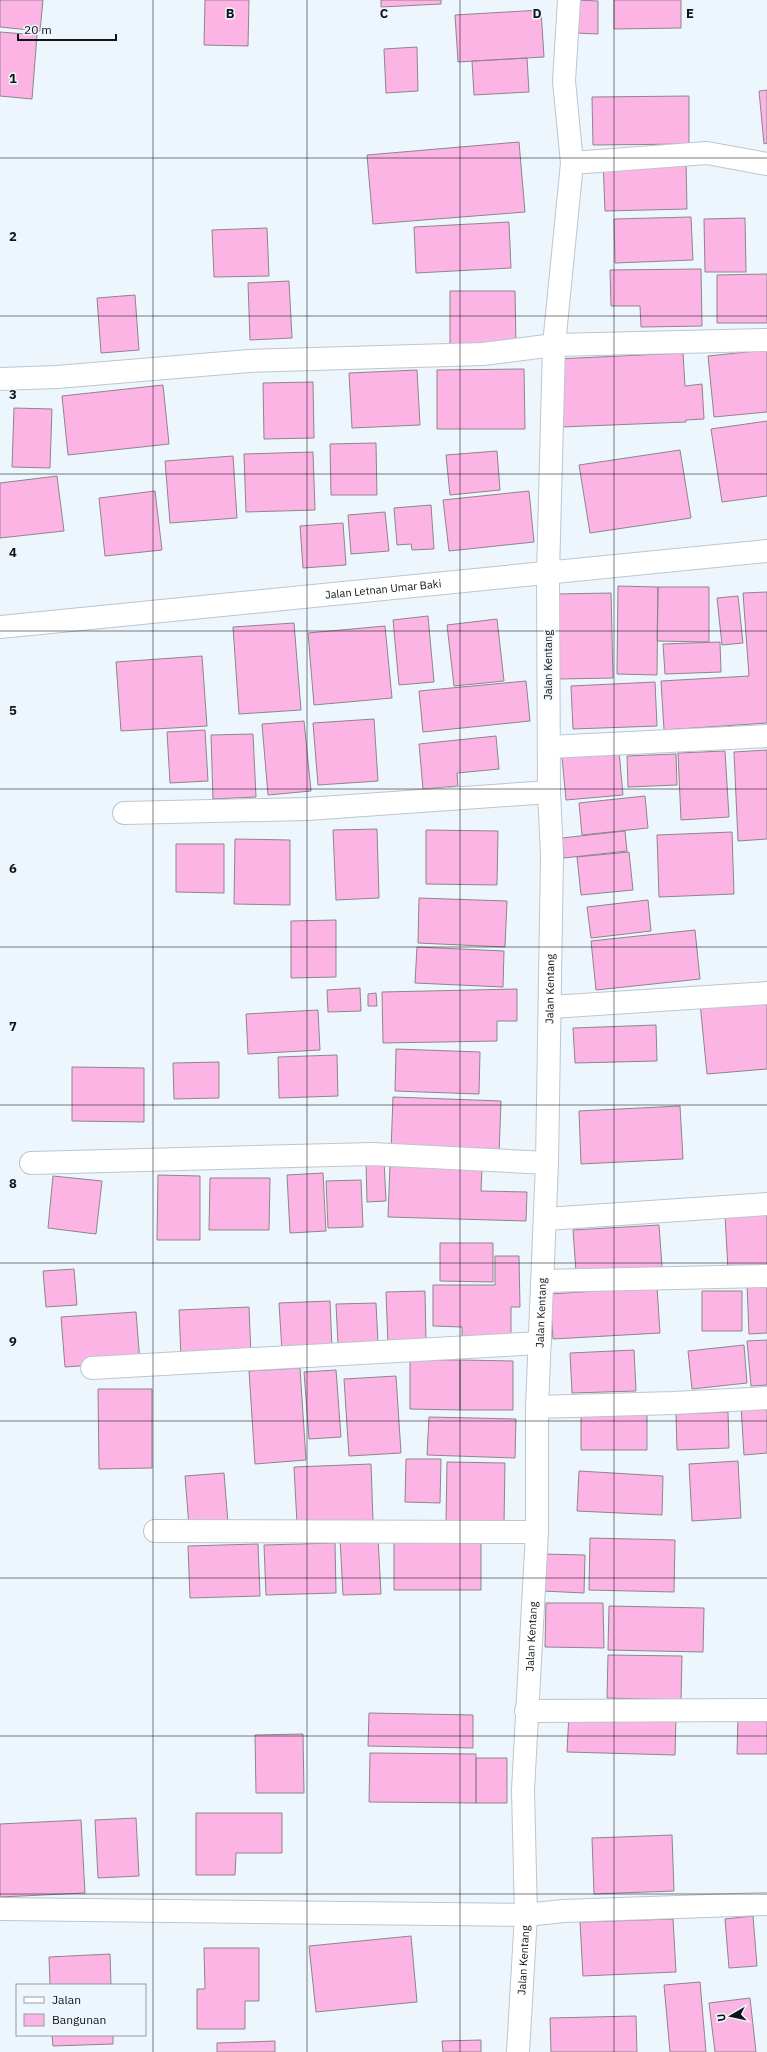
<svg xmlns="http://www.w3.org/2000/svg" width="767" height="2052" viewBox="0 0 767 2052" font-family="'IBM Plex Sans',sans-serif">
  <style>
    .building { fill: #fcb4e5; stroke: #8f858c }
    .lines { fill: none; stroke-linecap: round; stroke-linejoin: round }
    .minor-casing { stroke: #bcc6cf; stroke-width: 24 }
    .tertiary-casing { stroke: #bcc6cf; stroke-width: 24 }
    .minor { stroke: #fff; stroke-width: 22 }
    .tertiary { stroke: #fff; stroke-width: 22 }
    .grid { fill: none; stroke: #101417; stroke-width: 1; stroke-opacity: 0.55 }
    .labels { text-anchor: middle; stroke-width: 3; stroke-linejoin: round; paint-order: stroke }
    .street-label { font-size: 11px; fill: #101417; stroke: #edf6fd }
    .grid-label { font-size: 13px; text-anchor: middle; font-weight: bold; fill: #101417; stroke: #edf6fd; stroke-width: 3; stroke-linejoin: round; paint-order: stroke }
  </style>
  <rect width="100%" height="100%" fill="#edf6fd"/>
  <path class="building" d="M0,0H43L40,31L0,27Z
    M205,0H249L248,46L204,45Z
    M381,0H441V4L381,7Z
    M576,0L598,1V34L575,33Z
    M614,0H681V28L614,29Z
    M541,10L544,57L458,62L455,15Z
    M0,32L37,35L32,99L0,96Z
    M417,47L418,91L386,93L384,49Z
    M527,58L529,92L474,95L472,61Z
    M767,90V143L764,144L759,91Z
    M689,96V144L593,145L592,97Z
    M519,142L525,212L373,224L367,155Z
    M686,160L687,209L605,211L603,162Z
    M691,217L693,260L615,263L614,219Z
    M745,218L746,272H705L704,219Z
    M509,222L511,268L416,273L414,227Z
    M267,228L269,276L214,277L212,230Z
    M701,269L702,326L641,327L640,306H611L610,270Z
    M767,274V323H717V275Z
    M289,281L292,338L250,340L248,283Z
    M450,291H515L516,345H450Z
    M135,295L139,350L101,353L97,298Z
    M767,350V412L714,417L708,356Z
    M683,353L685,386L702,384L704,419L686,420V422L561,427L557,359Z
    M524,369L525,429H437V370Z
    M417,370L420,425L352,428L349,373Z
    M313,382L314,438L264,439L263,383Z
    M163,385L169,444L68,455L62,396Z
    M14,408L52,409L50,468L12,467Z
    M767,421V496L722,502L711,429Z
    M376,443L377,495H331L330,444Z
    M680,450L691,518L590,533L579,465Z
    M497,451L500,490L450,495L446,455Z
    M313,452L315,510L246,512L244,454Z
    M233,456L237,518L170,523L165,461Z
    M57,476L64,531L0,538V483Z
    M155,491L162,550L105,556L99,498Z
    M529,491L534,542L449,551L443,500Z
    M431,505L434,549L412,550L411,544L397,545L394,508Z
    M385,512L389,551L351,554L348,515Z
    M343,523L346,565L303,568L300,526Z
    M618,586L658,587L657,675L617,674Z
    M658,587H709V642L657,641Z
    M767,592V723L664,730L661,681L749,676L743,593Z
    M611,593L613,678L558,679L556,594Z
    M738,596L743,643L722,645L717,598Z
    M428,616L434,682L399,685L393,620Z
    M497,619L504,681L454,686L447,625Z
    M294,623L301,710L239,714L233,627Z
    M385,626L392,698L314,705L308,633Z
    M720,642L721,672L665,674L663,644Z
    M202,656L207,726L121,731L116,662Z
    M526,681L530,721L423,732L419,691Z
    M655,682L657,726L573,729L571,686Z
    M374,719L378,781L318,785L313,723Z
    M304,721L311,791L268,795L262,724Z
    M205,730L208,781L170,783L167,732Z
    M253,734L256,797L213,799L211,735Z
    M496,736L499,769L457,773L458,786L423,789L419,744Z
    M767,750V839L738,841L734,752Z
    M619,751L623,795L566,800L562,757Z
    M725,751L729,817L681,820L678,753Z
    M676,754L677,785L628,787L627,756Z
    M645,796L648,828L582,835L579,803Z
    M377,829L379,898L336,900L333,830Z
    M426,830L498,831L497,885L426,884Z
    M625,831L627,851L564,858L562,838Z
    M732,832L734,894L659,897L657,835Z
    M235,839L290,840V905L234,904Z
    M176,844H224V893L176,892Z
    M629,852L633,890L581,895L577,857Z
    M419,898L507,901L505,947L418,943Z
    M648,900L651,931L591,938L587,907Z
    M336,920V977L291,978V921Z
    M695,930L700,979L596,990L591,941Z
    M417,947L504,951L503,987L415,983Z
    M360,988L361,1011L328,1012L327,990Z
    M517,989V1021H497V1041L383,1043L382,992Z
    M376,993L377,1006H368V994Z
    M767,997V1069L707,1074L700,1003Z
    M318,1010L320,1050L248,1054L246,1014Z
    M656,1025L657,1061L575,1063L573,1028Z
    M396,1049L480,1052L479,1094L395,1091Z
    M337,1055L338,1096L279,1098L278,1057Z
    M219,1062V1098L174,1099L173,1063Z
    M72,1067L144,1068V1122L72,1121Z
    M393,1097L501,1101L499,1155L391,1151Z
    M680,1106L683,1159L581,1164L579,1111Z
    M384,1161L386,1201L367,1202L366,1162Z
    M390,1165L482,1167L481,1191L527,1192L526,1221L388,1217Z
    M323,1173L326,1231L290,1233L287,1175Z
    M158,1175L200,1176V1240H157Z
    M53,1176L102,1181L96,1234L48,1228Z
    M210,1178H270L269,1230H209Z
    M361,1180L363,1227L328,1228L326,1181Z
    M767,1213V1268L728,1270L725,1215Z
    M659,1225L662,1267L576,1272L573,1230Z
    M440,1243H493V1282L440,1281Z
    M495,1256H519L520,1307H511V1336H462V1327L433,1326V1285H495Z
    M74,1269L77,1305L46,1307L43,1271Z
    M767,1283V1333L749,1334L747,1284Z
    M657,1287L660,1333L553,1339L550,1294Z
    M425,1291L426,1343L388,1345L386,1292Z
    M702,1291H742V1331H702Z
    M330,1301L332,1349L282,1352L279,1303Z
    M376,1303L378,1343L338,1345L336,1304Z
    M249,1307L251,1355L181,1358L179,1310Z
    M136,1312L140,1362L65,1367L61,1317Z
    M767,1340V1385L751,1386L747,1341Z
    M744,1345L747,1383L692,1389L688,1351Z
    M634,1350L636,1391L572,1393L570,1353Z
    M410,1360H460V1410L410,1409Z
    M460,1360L513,1361V1410H460Z
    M300,1368L306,1460L255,1464L249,1371Z
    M336,1370L341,1437L309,1439L304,1372Z
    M396,1376L401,1453L349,1456L344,1379Z
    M98,1389H152V1468L99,1469Z
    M767,1405V1453L744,1455L741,1406Z
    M728,1412L729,1448L677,1450L676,1414Z
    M581,1413H647V1450H581Z
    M429,1417L516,1419L515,1458L427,1455Z
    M406,1459H441L440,1503L405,1502Z
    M738,1461L741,1518L692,1521L689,1464Z
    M447,1462L505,1463L504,1524L446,1523Z
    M371,1464L373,1521L297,1524L294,1467Z
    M579,1471L663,1476L662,1515L577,1511Z
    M224,1473L228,1523L189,1526L185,1476Z
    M378,1537L381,1594L343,1595L340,1538Z
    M590,1538L675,1540L674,1592L589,1590Z
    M394,1540H481V1590H394Z
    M335,1543L336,1593L266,1595L264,1545Z
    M258,1544L260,1596L190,1598L188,1546Z
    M543,1554L585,1555L584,1593L543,1591Z
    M546,1603H603L604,1648L545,1647Z
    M609,1606L704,1608L703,1652L608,1650Z
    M608,1655L682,1656L681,1700L607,1698Z
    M369,1713L473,1715V1748L368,1746Z
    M569,1713L676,1716L675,1755L567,1752Z
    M738,1715H767V1754H737Z
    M303,1734L304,1793H256L255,1735Z
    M370,1753L476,1754V1803L369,1802Z
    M476,1758H507V1803H476Z
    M196,1813H282V1853H236L235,1875H196Z
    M136,1818L139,1876L98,1878L95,1820Z
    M81,1820L85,1893L0,1897V1824Z
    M672,1835L674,1891L594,1894L592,1838Z
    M753,1916L757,1966L729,1968L725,1919Z
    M673,1919L676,1972L583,1976L580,1922Z
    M411,1936L417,2002L316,2012L309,1946Z
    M204,1948H259V2001H245V2029H197V1989H205Z
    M110,1954L111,1985H50L49,1957Z
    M700,1982L706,2052H670L664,1985Z
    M750,1998L756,2052H715L709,2003Z
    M636,2016L637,2052H551L550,2018Z
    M52,2035H113V2044L53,2046Z
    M481,2040V2052H443L442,2041Z
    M275,2041V2052H217V2043Z"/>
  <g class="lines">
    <defs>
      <g id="minor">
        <path d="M572,163L707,153L767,164"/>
        <path d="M0,379L57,377L249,361L483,354L554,345L767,340"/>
        <path d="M549,747L767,736"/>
        <path d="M124,813L307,809L549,792"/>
        <path d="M551,1007L767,993"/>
        <path d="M31,1163L372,1154L547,1163"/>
        <path d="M546,1219L767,1204"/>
        <path d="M542,1281L767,1276"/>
        <path d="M92,1368L540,1343"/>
        <path d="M537,1407L673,1403L767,1398"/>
        <path d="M155,1531L537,1532"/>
        <path d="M526,1711L767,1710"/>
        <path d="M0,1909L526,1915L563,1911L767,1904"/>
        <path id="s1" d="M518,2052L526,1915L523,1790L537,1532V1407L547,1163L552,856L549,792L548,574L554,345L572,163L564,81L569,0"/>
      </g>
      <g id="tertiary">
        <path id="s2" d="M0,627L767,551"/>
      </g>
    </defs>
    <use href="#minor" class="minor-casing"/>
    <use href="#tertiary" class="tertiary-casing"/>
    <use href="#minor" class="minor"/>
    <use href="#tertiary" class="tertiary"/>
  </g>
  <path class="grid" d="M153,0V2052M307,0V2052M460,0V2052M614,0V2052M0,158H767M0,316H767M0,474H767M0,631H767M0,789H767M0,947H767M0,1105H767M0,1263H767M0,1421H767M0,1578H767M0,1736H767M0,1894H767"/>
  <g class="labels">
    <g class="street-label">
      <text dy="4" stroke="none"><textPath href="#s2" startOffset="385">Jalan Letnan Umar Baki</textPath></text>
      <text transform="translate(548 665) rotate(-90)" y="4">Jalan Kentang</text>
      <text dy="4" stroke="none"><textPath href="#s1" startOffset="1064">Jalan Kentang</textPath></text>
      <text dy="4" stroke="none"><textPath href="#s1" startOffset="740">Jalan Kentang</textPath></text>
      <text dy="4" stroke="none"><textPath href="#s1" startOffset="416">Jalan Kentang</textPath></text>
      <text dy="4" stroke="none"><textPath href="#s1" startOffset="92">Jalan Kentang</textPath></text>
    </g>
  </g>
  <g class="grid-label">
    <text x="230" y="18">B</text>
    <text x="384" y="18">C</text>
    <text x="537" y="18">D</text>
    <text x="690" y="18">E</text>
    <text x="13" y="83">1</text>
    <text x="13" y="241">2</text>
    <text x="13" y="399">3</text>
    <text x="13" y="557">4</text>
    <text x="13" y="715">5</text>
    <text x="13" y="873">6</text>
    <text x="13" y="1031">7</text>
    <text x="13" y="1188">8</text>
    <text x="13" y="1346">9</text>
  </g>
  <rect x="16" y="1984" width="130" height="52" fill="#edf6fd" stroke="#959ca1"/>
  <rect x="24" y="1997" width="20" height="6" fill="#ffffff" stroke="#959ca1"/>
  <text x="52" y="2004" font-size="12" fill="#101417">Jalan</text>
  <rect x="24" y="2014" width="20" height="12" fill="#fcb4e5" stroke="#959ca1"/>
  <text x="52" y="2024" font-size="12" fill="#101417">Bangunan</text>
  <g transform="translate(731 2016) rotate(261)" stroke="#edf6fd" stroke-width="3" paint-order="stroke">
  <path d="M0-3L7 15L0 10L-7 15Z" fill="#101417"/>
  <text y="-6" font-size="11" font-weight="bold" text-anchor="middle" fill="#101417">U</text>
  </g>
  <path d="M18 34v6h98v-6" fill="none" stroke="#101417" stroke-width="2"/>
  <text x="24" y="34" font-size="12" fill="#101417" stroke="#edf6fd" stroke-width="3" paint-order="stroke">20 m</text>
</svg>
